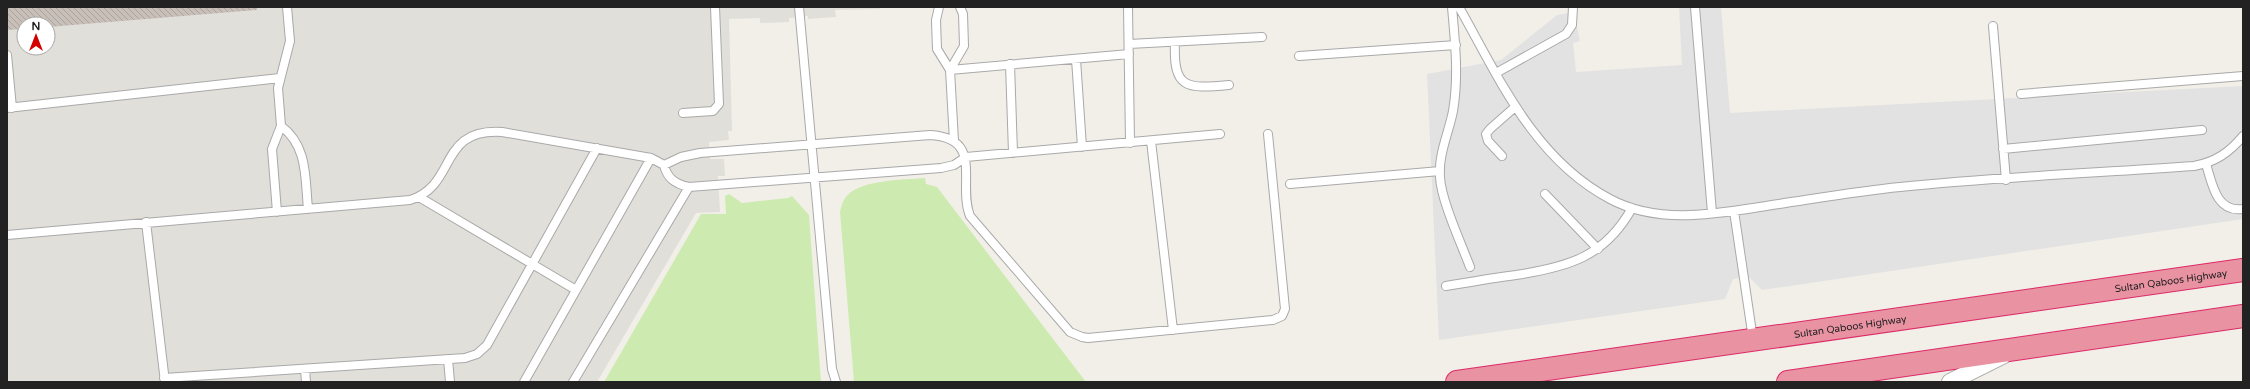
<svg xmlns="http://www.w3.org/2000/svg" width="2250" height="389" viewBox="0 0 2250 389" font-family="'Varela Round',sans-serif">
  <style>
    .airport { fill: #e1dfda; fill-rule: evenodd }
    .grass { fill: #cdebb0 }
    .parking { fill: #e2e2e2 }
    .building { fill: url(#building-back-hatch) }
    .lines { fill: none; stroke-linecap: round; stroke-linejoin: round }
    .lane-casing { stroke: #a9a9a9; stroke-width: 10 }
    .street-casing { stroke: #a9a9a9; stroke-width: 18 }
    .highway-casing { stroke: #dc2a67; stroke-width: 24 }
    .lane { stroke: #fff; stroke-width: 8 }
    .street { stroke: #fff; stroke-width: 16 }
    .highway { stroke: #e892a2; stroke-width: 22 }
    .labels { text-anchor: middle; stroke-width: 3.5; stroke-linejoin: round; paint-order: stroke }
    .street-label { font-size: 10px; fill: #222; stroke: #fff }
  </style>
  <defs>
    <pattern id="building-back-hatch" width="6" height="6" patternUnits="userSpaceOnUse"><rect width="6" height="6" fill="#c7bfb8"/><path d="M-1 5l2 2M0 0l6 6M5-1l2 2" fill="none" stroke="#aba49e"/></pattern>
  </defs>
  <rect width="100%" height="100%" fill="#f2efe9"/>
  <path class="airport" d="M7,7H880V9L835,10L836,17L808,19V16L789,18V22L760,23V18L729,19L732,131H728L729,140L709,142L710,159H724L725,176H718L720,212L696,213L597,382H7ZM24,24H48V48H24Z"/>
  <path class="grass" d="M925,178L926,184L937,187L1086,382H854L840,212C841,208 842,203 844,200C855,179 904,180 925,178Z
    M729,194L742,203L788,198L792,196L809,215L821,382H604L701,214H726L725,196Z"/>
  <path class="parking" d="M1679,7H1721L1730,113L2243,86V219L1762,290L1748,276L1733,279L1725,299L1439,340L1427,74L1501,60L1557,15L1574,12L1580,41L1573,43L1576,72L1682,65Z"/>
  <path class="building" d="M7,7H257V10L48,27V24H24V29L7,30Z"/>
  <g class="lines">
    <defs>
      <path id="lane" d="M799,7L832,369L836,382
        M939,7L936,20L937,49L950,70L954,141
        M1128,7L1130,143
        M1452,7C1455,42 1459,76 1453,111C1449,132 1438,155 1440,177C1441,200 1461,243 1470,267
        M1459,7C1499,78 1534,159 1610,199C1662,227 1724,212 1779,204C1819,198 1859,191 1900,187C1997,177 2096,173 2194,166C2215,162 2229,153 2243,136
        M1695,7L1712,213
        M1993,26L2006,180
        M1175,42C1173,89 1186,89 1229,85
        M1129,44L1262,37
        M7,55L12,108
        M1299,56L1456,45
        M1076,59L1082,147
        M1010,64L1013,153
        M950,70L1129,54
        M950,70L964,46L963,14L960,7
        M1496,73L1566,34L1572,25L1573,7
        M2021,94L2243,76
        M7,108L280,78
        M683,113L713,111L719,104L715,7
        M281,126C308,146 305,178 308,209
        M1151,141L1173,330
        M2003,149L2202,130
        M1502,156L1488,141L1486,134L1490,129L1515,107
        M2206,164C2212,183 2216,213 2243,209
        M664,165L681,157L700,153L930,135C985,138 957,184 970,216L1070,332L1082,337L1088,338L1273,320L1282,316L1285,309L1268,134
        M1290,184L1440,171
        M1545,194L1598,249
        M419,197L576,290
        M1734,211L1753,339
        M277,212L272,149L281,126L278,88L290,41L287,7
        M146,222L165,382
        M7,235L410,200C458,185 437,128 502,132L651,158L664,165C667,178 675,184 689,187L941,168L954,165L966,157L1220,134
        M1446,286C1470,282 1493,278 1516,275C1568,267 1605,257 1632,208
        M448,359L450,382
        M305,369L306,382
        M164,378L465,358L477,354L487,345L597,148
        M524,382L651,158
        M573,382L689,187"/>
      <path id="street" d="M1950,382L2004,355"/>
      <g id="highway">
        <path id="s1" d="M1457,382L2243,270"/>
        <path d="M1788,382L2243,316"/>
      </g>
    </defs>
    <use href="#lane" class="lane-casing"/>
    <use href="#street" class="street-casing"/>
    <use href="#highway" class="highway-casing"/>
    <use href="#lane" class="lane"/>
    <use href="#street" class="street"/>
    <use href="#highway" class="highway"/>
  </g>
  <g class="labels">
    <g class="street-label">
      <text dy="4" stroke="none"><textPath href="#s1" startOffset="721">Sultan Qaboos Highway</textPath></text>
      <text dy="4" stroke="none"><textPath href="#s1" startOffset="397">Sultan Qaboos Highway</textPath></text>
    </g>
  </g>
  <rect width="2250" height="389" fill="none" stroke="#222222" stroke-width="16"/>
  <g transform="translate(36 36)"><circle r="19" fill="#ffffff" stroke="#a7a7a7"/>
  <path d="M0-3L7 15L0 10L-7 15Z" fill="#d40000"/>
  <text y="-6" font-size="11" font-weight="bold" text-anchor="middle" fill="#222222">N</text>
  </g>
</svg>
